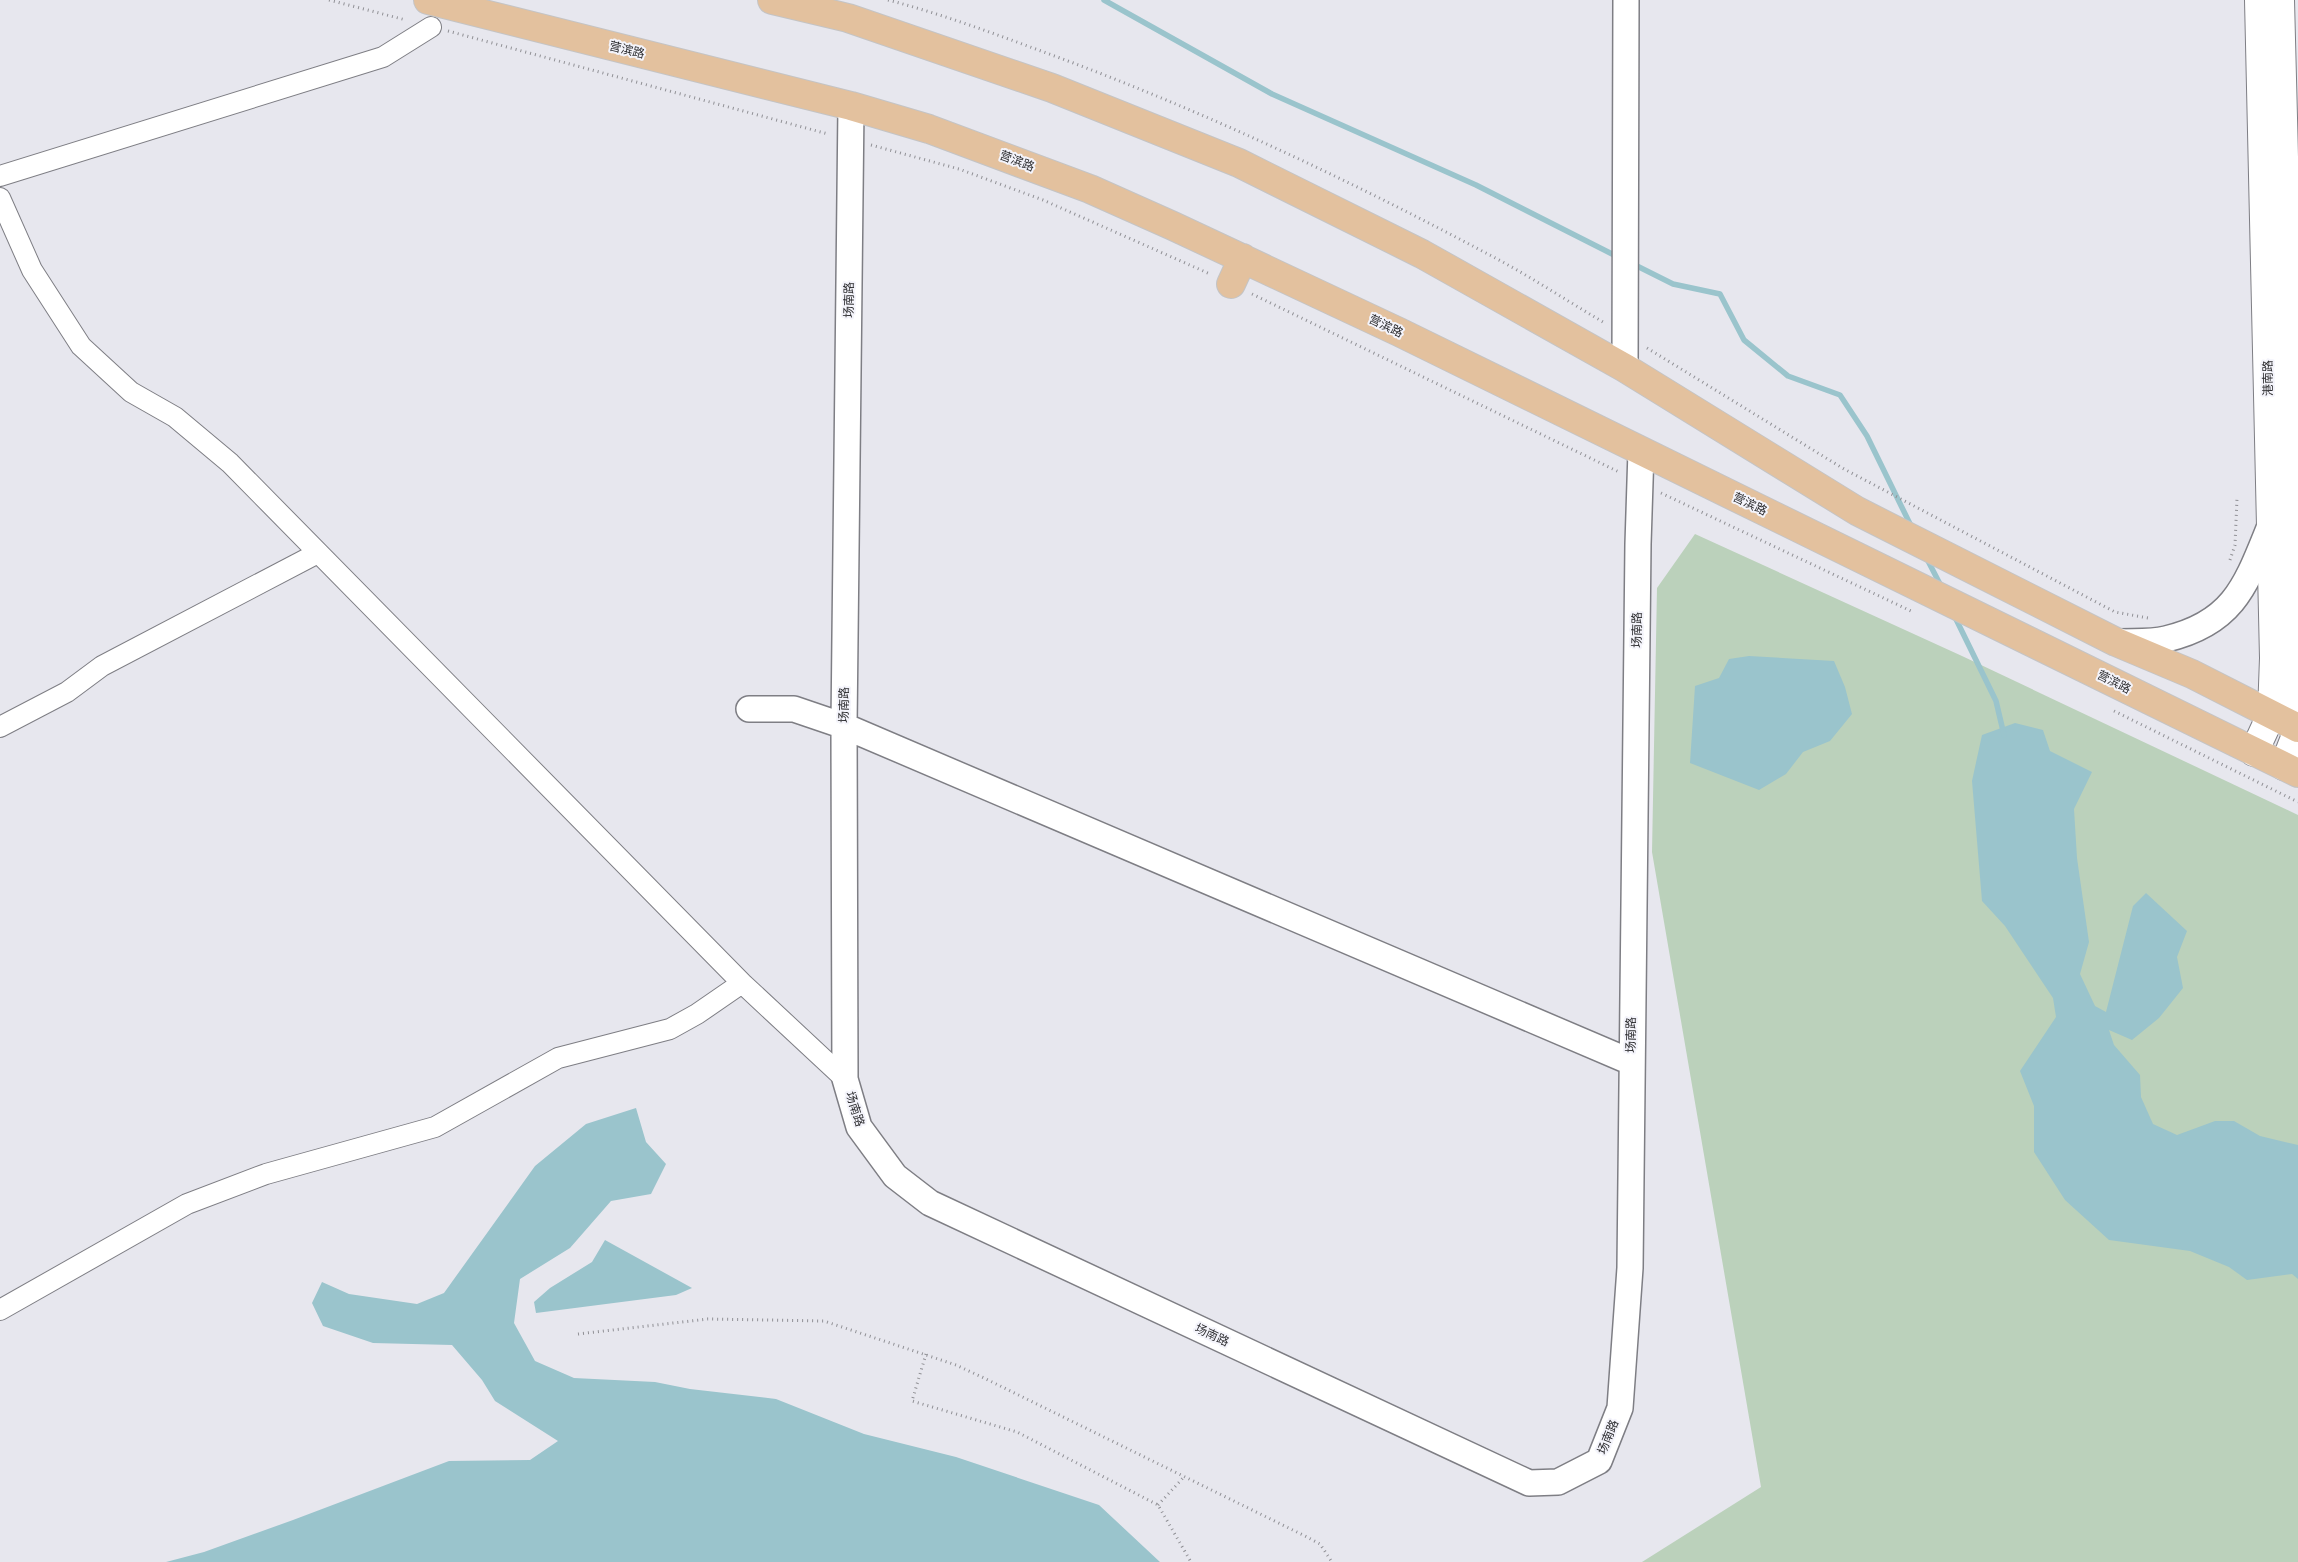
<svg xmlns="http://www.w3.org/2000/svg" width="2298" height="1562" viewBox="0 0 2298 1562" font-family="'DejaVu Sans','Noto Sans SC',sans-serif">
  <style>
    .green { fill: #bbd1bb }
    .water { fill: #9ac4cc }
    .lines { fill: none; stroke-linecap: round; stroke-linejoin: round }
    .stream { stroke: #9ac4cc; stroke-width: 5.5 }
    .minor-casing { stroke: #7e7e84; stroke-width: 22 }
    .tertiary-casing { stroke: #7e7e84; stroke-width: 28 }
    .secondary-casing { stroke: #7e7e84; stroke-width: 30 }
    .primary-casing { stroke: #c4c4c5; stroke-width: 30 }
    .path { stroke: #909095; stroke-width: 3; stroke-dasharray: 1 4; stroke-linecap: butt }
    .minor { stroke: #fff; stroke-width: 20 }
    .tertiary { stroke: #fff; stroke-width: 25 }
    .secondary { stroke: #fff; stroke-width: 28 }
    .primary { stroke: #e3c19e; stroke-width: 28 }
    .labels { text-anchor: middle; stroke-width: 4; stroke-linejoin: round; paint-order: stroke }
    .street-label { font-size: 12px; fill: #2c2c2f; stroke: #f4f4fb }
  </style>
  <rect width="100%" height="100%" fill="#e7e7ee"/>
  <path class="green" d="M1695,534L1962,656L2298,815V1562H1642L1761,1487L1652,852L1657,588Z"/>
  <path class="water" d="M1749,656L1834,661L1845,687L1852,714L1830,741L1803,752L1786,774L1759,790L1690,763L1695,686L1719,678L1729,659Z
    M2015,723L2043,730L2050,751L2092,772L2074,809L2077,858L2089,942L2080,974L2095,1006L2106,1012L2133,906L2146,893L2187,931L2177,957L2183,988L2159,1018L2132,1040L2109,1030L2114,1045L2140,1075L2141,1097L2153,1124L2177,1135L2215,1121H2234L2260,1136L2298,1145V1279L2292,1274L2247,1280L2229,1267L2190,1251L2109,1240L2065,1200L2034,1152V1106L2020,1071L2056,1017L2053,998L2005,926L1982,901L1972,781L1982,735Z
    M636,1108L646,1142L666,1164L651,1194L611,1201L570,1248L520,1279L514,1323L535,1361L574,1378L655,1382L690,1389L776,1399L864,1434L956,1457L1099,1505L1160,1562H166L204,1552L293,1520L449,1461L530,1460L558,1441L495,1401L482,1380L452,1345L373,1343L323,1326L312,1303L322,1282L349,1294L417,1304L444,1293L535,1166L586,1124Z
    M605,1240L692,1288L676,1295L536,1313L534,1302L550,1288L592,1262Z"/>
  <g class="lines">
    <path class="stream" d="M1104,0L1272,94L1476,185L1618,257
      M1631,263L1673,284L1720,294L1744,340L1788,376L1840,395L1867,436L1912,528
      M1926,557L1941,586
      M1954,615L1996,701L2004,735"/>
    <defs>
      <path id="minor" d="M0,176L383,57L431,27
        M0,198L32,270L81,346L131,392L175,417L230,463L742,983L845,1079
        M0,727L67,692L102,666L316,554
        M0,1310L187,1204L266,1174L435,1127L558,1058L670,1029L697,1014L742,983"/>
      <path id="tertiary" d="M851,106L844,726L845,1079L859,1127L895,1176L930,1203L1529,1483L1558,1482L1599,1461L1620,1408L1630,1268L1638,544L1641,451
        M1625,368L1626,0
        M2116,642C2132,641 2150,643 2166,639C2234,623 2246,585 2270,526
        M749,709H794L844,726L1631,1062"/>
      <path id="secondary" d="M2280,0L2298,706
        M2254,752L2272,713L2274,658L2259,0
        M2284,766L2298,730"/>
      <path id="primary" d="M428,0L851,106L929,129L1090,189L1173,226L1399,332L2298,773
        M772,0L848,18L1052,88L1239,163L1422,254L1625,368L1857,511L2116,642L2192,674L2298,728
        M1231,284L1243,258"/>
    </defs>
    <use href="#minor" class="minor-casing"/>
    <use href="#tertiary" class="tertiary-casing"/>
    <use href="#secondary" class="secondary-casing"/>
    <use href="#primary" class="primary-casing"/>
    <path class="path" d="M329,0L406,20
      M888,0C946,15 1003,37 1060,58C1205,112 1347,179 1484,252C1525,273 1564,299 1603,322
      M448,31L828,134
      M871,145L959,169L1043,200L1210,274
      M1252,294L1619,472
      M1647,348L1844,469L2115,612L2148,618
      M1661,493L1911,611
      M2230,560L2235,545L2237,498
      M2114,711L2298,802
      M578,1334L708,1319L824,1321L956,1365L984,1378L1307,1537L1320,1544L1332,1562
      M926,1354L912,1401L1017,1432L1158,1505L1191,1562
      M1158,1505L1184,1477"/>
    <use href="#minor" class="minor"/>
    <use href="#tertiary" class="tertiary"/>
    <use href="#secondary" class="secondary"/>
    <use href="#primary" class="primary"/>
  </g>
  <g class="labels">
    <g class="street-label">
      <text transform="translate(627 50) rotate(14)" y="4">营滨路</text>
      <text transform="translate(1017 161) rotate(21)" y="4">营滨路</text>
      <text transform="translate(849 300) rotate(-89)" y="4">场南路</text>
      <text transform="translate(1386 326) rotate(26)" y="4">营滨路</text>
      <text transform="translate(2268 378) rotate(-91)" y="4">港南路</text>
      <text transform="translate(1750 504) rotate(26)" y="4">营滨路</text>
      <text transform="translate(1637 630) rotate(-89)" y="4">场南路</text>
      <text transform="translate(2114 682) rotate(27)" y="4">营滨路</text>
      <text transform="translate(844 705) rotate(-89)" y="4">场南路</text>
      <text transform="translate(1631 1035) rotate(-89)" y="4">场南路</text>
      <text transform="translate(855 1109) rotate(72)" y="4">场南路</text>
      <text transform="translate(1212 1335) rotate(25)" y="4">场南路</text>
      <text transform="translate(1608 1437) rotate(-68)" y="4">场南路</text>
    </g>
  </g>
</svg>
